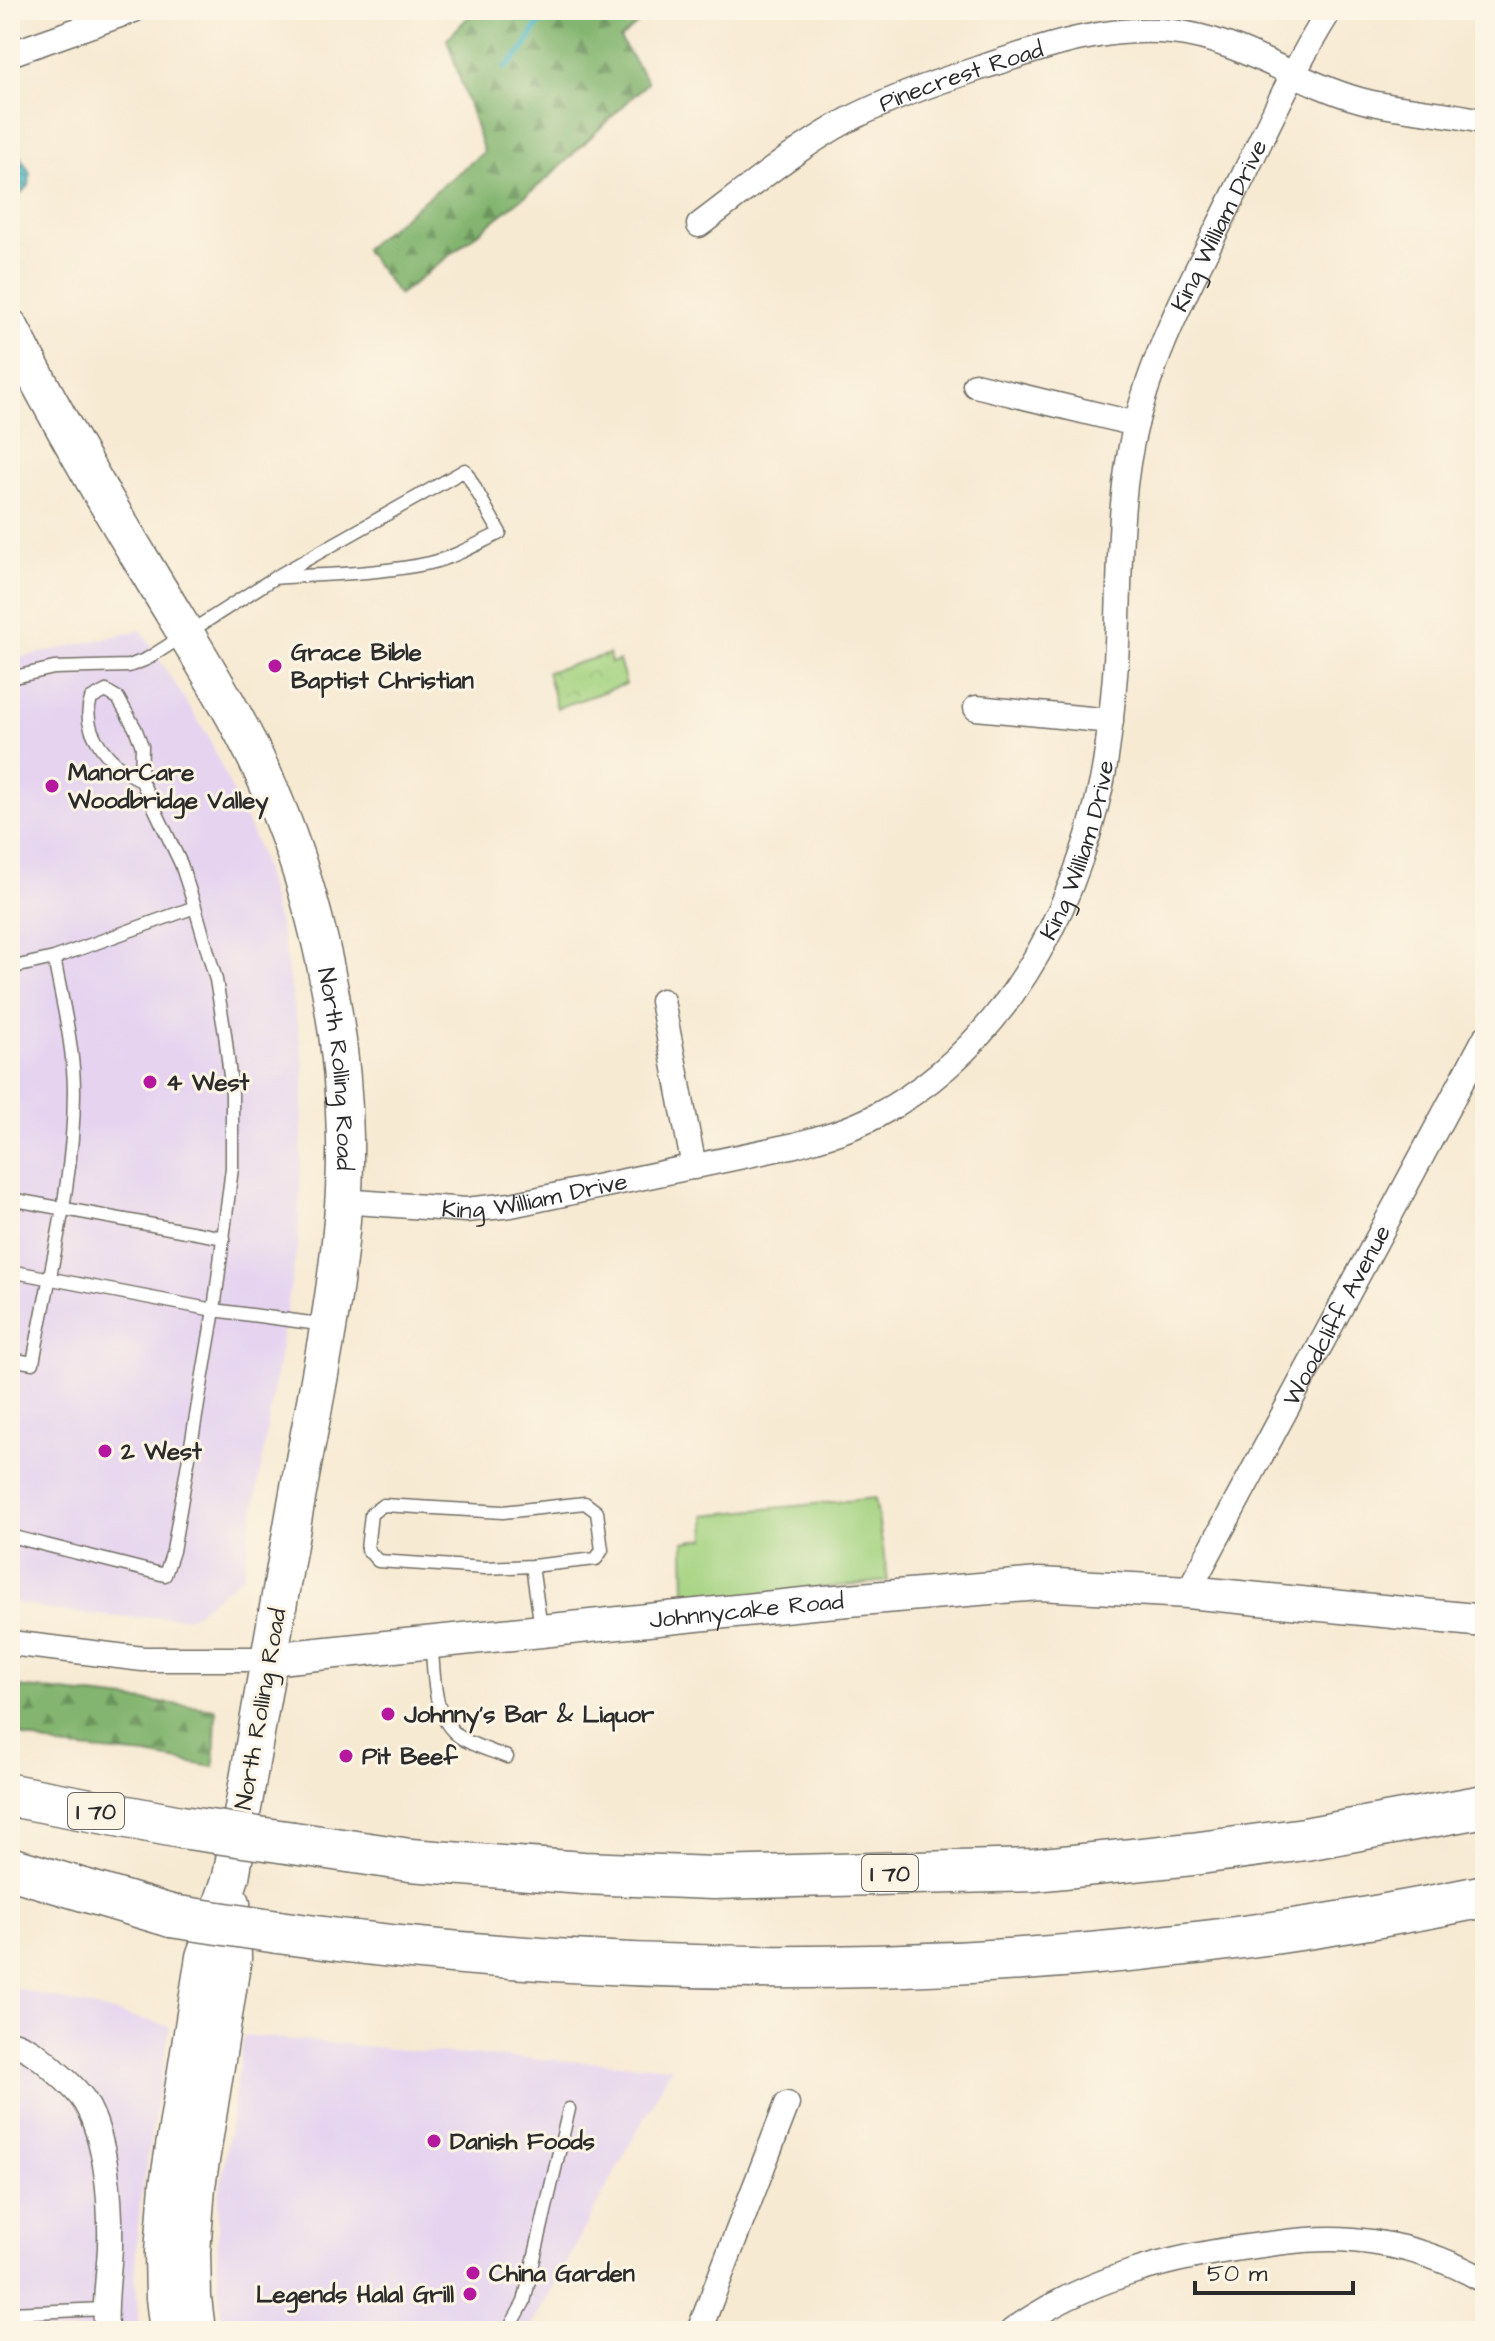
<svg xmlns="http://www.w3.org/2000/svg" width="1495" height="2341" viewBox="0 0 1495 2341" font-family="'Architects Daughter',sans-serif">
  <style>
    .built { fill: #e5d3f0 }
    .grass { fill: #a4d381; stroke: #687f56; stroke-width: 2 }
    .forest { fill: url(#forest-firs); stroke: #57704d; stroke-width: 2 }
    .park { fill: url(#park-crowns); stroke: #687f56; stroke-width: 2 }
    .water { fill: url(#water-rules); stroke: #387076; stroke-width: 2 }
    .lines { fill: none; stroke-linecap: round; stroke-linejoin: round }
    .stream { stroke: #46b4c1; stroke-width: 6 }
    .lane-casing { stroke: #726e66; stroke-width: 15 }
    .street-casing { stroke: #726e66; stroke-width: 27 }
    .secondary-casing { stroke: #726e66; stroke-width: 35 }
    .primary-casing { stroke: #726e66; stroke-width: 39 }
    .highway-casing { stroke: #726e66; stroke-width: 45 }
    .lane { stroke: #fff; stroke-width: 12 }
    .street { stroke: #fff; stroke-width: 24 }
    .secondary { stroke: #fff; stroke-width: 32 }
    .primary { stroke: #fff; stroke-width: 36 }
    .highway { stroke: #fff; stroke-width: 42 }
    .highway-bridge-casing { stroke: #726e66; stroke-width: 45; stroke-linecap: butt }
    .highway-bridge { stroke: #fff; stroke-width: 42 }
    .poi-dot { fill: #b5179e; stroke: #fcf5e5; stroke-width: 3 }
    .labels { text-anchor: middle; stroke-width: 6; stroke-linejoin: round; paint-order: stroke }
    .shield { fill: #fcf5e5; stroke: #6a6863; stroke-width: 2 }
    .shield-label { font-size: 22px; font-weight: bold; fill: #2b2b2b }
    .street-label { font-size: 24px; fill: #2b2b2b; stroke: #fcf5e5 }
    .poi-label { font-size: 24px; font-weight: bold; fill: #2b2b2b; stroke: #fcf5e5; text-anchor: start }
  </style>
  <defs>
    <pattern id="forest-firs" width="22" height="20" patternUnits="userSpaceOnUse" patternTransform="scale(2)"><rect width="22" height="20" fill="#83b56f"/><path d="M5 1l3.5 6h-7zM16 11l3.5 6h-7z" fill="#6b935b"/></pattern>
    <pattern id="park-crowns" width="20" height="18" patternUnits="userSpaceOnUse" patternTransform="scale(2)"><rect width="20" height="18" fill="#a4d381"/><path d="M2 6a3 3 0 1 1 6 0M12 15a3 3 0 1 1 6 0" fill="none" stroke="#8db570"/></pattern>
    <pattern id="water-rules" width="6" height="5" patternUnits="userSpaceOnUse" patternTransform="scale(2)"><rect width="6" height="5" fill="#46b4c1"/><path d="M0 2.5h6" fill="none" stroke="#3b939d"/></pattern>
  </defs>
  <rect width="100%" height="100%" fill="#fcf5e5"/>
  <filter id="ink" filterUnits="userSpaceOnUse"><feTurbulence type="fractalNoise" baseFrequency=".0125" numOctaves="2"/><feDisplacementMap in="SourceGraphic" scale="16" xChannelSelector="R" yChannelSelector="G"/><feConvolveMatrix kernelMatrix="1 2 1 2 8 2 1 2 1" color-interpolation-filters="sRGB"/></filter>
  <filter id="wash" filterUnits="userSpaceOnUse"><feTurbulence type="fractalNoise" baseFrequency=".006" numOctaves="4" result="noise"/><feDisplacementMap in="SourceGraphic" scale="32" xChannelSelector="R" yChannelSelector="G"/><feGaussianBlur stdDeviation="1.8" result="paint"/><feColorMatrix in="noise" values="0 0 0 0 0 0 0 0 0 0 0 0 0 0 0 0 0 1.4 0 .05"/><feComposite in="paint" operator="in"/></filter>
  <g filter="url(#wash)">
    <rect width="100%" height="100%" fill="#f7ead3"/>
    <path class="built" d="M141,630L207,735L259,849L283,941L304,1066L298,1241L243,1576L190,1617H118L43,1609L10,1601V660Z
      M10,1987L170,2026L140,2200L135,2268L139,2331H10Z
      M244,2035L436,2053L672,2067L529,2331H223L217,2264L219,2199Z"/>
    <path class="grass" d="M875,1498L888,1581L692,1602L685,1592L684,1542L706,1538L705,1515Z"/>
    <path class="forest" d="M475,10H654L620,39L648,82L548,178L399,295L364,249L484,152L447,39Z
      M10,1686L216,1709L214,1767L147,1755L60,1747L10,1732Z"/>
    <path class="park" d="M609,654L611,663L619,661L626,684L557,708L547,672Z"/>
    <path class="water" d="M10,140L30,173L29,186L21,193L10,191Z"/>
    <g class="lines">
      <path class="stream" d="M505,68L522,51L547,10"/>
    </g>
  </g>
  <g filter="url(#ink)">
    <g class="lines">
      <defs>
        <path id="lane" d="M10,678L54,668L129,666L147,659L274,578L465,470L500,533C477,544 455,557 430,563C380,574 325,574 274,578
          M106,691L118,698L135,728L142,746L141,780L181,864L195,907
          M106,691L91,699C79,733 113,767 141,780
          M10,968L54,958L195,907L216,980L225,1034L232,1093V1168L214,1310L173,1551L165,1575L10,1536
          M10,1199L224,1238
          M10,1271L214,1310L326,1325
          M10,1359L33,1363C49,1273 74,1183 74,1091C74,1047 62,1001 54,958
          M532,1566L485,1568L378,1561L367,1549L371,1514L383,1505L503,1512L585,1503L597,1512L602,1550L596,1559L532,1566L541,1628
          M431,1642C435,1673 431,1717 460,1737C473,1746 492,1751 507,1757
          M10,2313L105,2309
          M508,2331L524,2302L569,2109"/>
        <g id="street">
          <path d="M10,54L134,10"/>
          <path id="s1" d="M699,225C747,189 795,149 848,120C889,99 933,83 977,69C1041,48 1104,25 1172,32C1241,39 1295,82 1360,100C1400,111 1444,111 1485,122"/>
          <path d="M975,385L1136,424"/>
          <path d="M976,708L1111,721"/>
          <path d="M662,1001L694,1167"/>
          <path id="s2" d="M342,1201L466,1210L511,1205L795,1145C823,1137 850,1130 876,1116C1002,1049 1073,917 1102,781C1109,746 1112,710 1115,675C1122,591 1115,506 1136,424C1156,345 1196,272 1232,199C1264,135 1292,70 1330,10"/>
          <path id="s3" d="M1188,1592L1485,1038"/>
          <path d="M10,1643L143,1659H269"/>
          <path d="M10,2042C31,2048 44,2060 60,2075C69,2083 79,2092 85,2102C107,2139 111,2203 110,2246C109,2274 104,2302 106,2331"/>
          <path d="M699,2331L787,2104"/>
          <path d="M1012,2331C1085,2278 1174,2256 1262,2245C1292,2241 1323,2237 1353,2240C1400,2244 1444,2257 1485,2281"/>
        </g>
        <g id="secondary">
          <path id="s4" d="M269,1659L813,1603L1039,1584L1188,1592L1485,1621"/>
        </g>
        <g id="primary">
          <path id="s5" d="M10,327C54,413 102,496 152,578C194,648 240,718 272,794C317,900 343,1022 345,1138C347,1261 317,1384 296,1504C274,1629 252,1753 231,1877L204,1957L168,2185L163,2252L164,2298L168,2331"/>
          <path d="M197,2331L193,2298L192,2252L197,2186L233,1958L232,1903"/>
        </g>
        <path id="highway" d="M10,1795L181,1827
          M293,1843L410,1860L583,1873L713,1878L1034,1870L1192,1854L1305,1839L1485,1806
          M10,1868L171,1916
          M278,1932C677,1988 1091,1978 1485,1896"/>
      </defs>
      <use href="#lane" class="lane-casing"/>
      <use href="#street" class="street-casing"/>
      <use href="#secondary" class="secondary-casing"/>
      <use href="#primary" class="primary-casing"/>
      <use href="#highway" class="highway-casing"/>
      <use href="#lane" class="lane"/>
      <use href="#street" class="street"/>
      <use href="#secondary" class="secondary"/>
      <use href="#primary" class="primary"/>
      <use href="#highway" class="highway"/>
      <defs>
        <path id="highway-bridge" d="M181,1827L293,1843
          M171,1916L278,1932"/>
      </defs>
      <use href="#highway-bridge" class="highway-bridge-casing"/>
      <use href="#highway-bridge" class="highway-bridge"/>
    </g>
  </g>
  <g class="poi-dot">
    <circle cx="275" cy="666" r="8"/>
    <circle cx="52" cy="786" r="8"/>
    <circle cx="150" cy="1082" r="8"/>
    <circle cx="105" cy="1451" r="8"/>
    <circle cx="388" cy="1714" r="8"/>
    <circle cx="346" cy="1756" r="8"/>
    <circle cx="434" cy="2141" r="8"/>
    <circle cx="473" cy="2273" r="8"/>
    <circle cx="470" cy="2294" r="8"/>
  </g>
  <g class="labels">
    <g class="shield">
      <rect x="68" y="1793" width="56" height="36" rx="6"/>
      <rect x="862" y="1855" width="56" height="36" rx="6"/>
    </g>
    <g class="shield-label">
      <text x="96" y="1819">I 70</text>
      <text x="890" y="1881">I 70</text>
    </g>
    <g class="street-label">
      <text dy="8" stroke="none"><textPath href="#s1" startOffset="304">Pinecrest Road</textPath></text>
      <text dy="8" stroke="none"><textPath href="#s2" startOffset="1538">King William Drive</textPath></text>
      <text dy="8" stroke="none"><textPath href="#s2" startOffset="890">King William Drive</textPath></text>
      <text dy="8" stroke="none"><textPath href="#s5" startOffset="820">North Rolling Road</textPath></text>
      <text dy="8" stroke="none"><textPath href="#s2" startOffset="194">King William Drive</textPath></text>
      <text dy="8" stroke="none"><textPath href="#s3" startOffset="314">Woodcliff Avenue</textPath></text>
      <text dy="8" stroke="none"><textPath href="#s4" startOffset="480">Johnnycake Road</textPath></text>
      <text transform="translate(260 1709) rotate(-80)" y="8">North Rolling Road</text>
    </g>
    <g class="poi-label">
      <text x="291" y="660">Grace Bible<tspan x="291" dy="28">Baptist Christian</tspan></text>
      <text x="68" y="780">ManorCare<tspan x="68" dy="28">Woodbridge Valley</tspan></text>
      <text x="166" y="1090">4 West</text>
      <text x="121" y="1459">2 West</text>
      <text x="404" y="1722">Johnny's Bar &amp; Liquor</text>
      <text x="362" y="1764">Pit Beef</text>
      <text x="450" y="2149">Danish Foods</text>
      <text x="489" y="2281">China Garden</text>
      <text x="454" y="2302" text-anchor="end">Legends Halal Grill</text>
    </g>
  </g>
  <rect width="1495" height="2341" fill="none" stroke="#fcf5e5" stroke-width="40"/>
  <path d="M1195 2281v12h158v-12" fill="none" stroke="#2b2b2b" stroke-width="4"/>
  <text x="1207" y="2281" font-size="24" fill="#2b2b2b" stroke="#fcf5e5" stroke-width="6" paint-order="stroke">50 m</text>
</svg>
